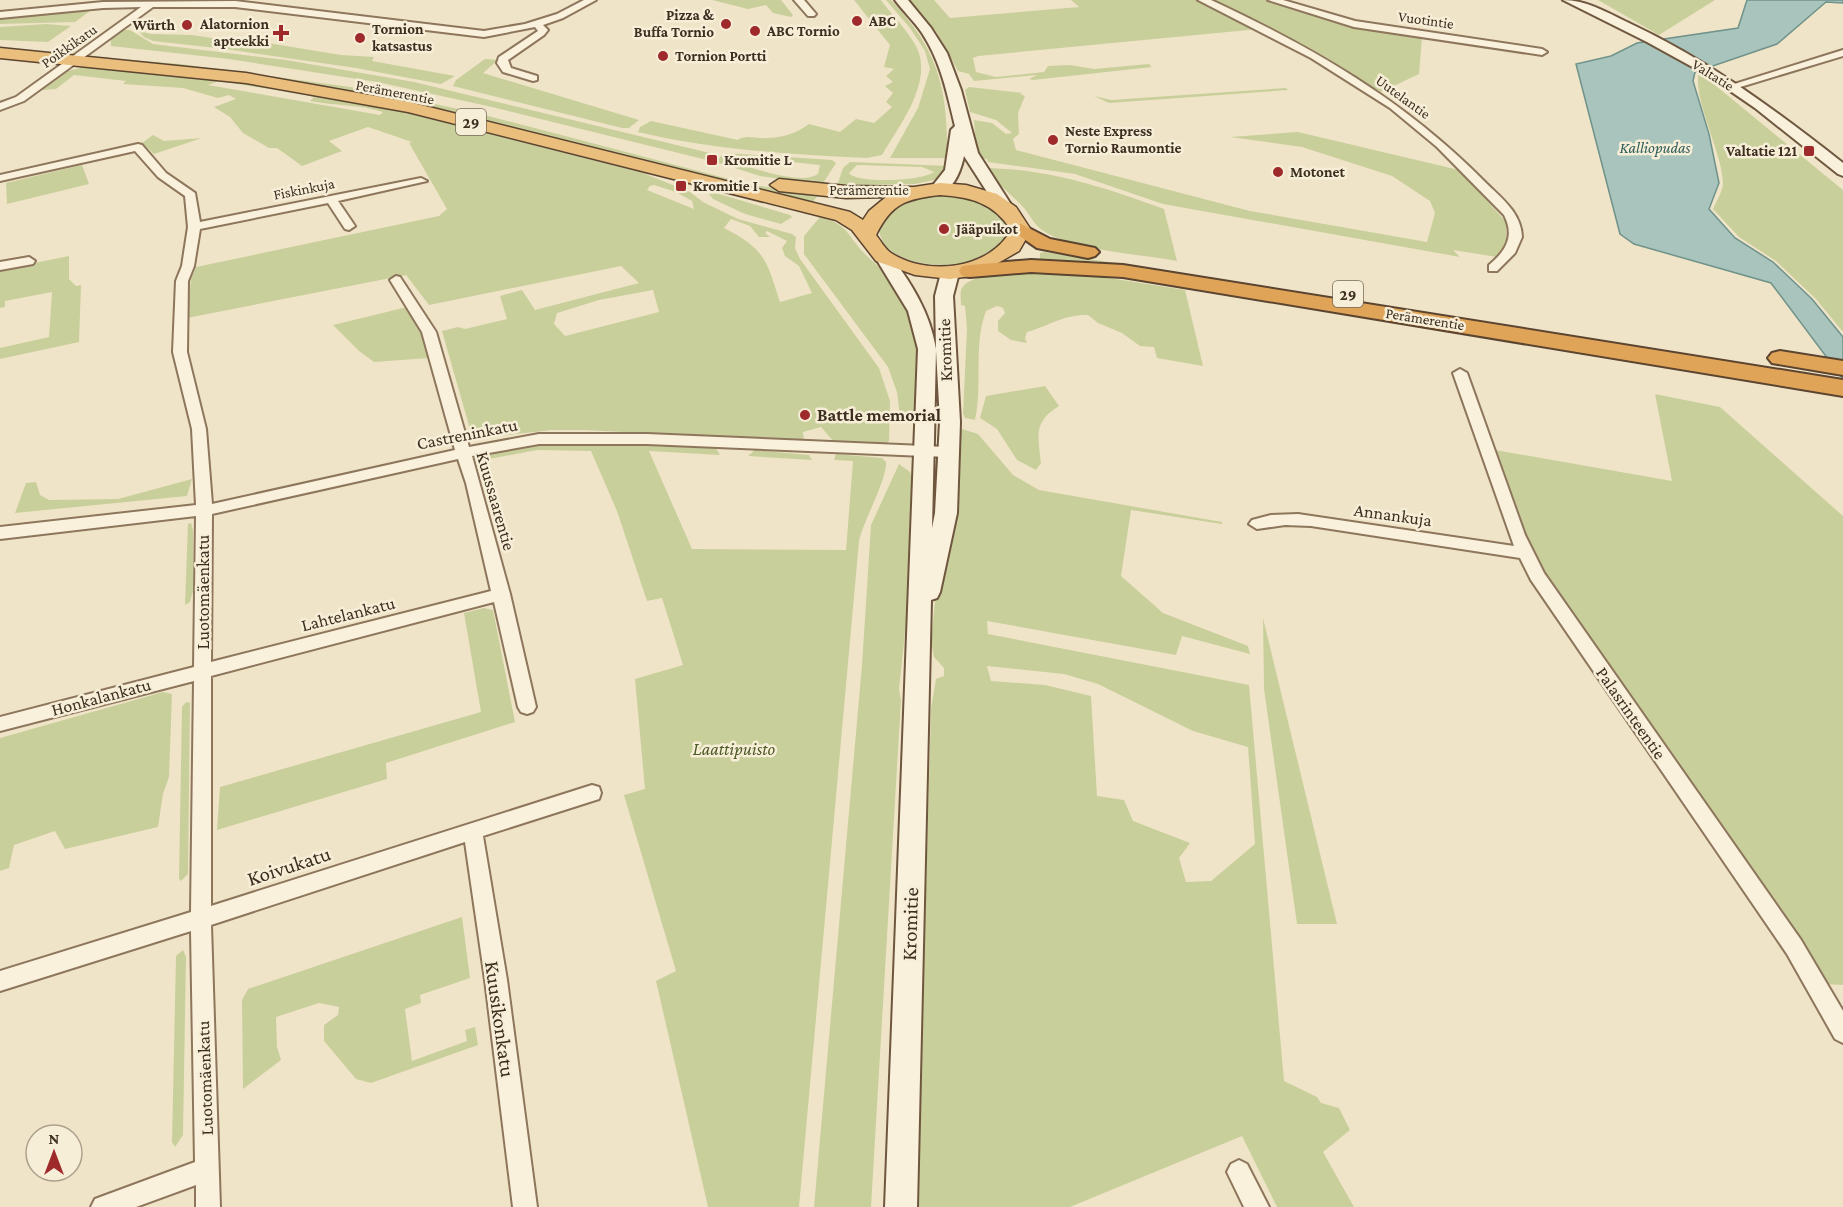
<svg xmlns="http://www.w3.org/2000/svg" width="1843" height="1207" viewBox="0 0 1843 1207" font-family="'Crimson Pro',serif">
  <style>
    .green { fill: #c9cf9b; fill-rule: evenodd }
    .water { fill: #a9c4bc; stroke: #6f938a; stroke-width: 1.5 }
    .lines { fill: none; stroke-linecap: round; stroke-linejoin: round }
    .minor-casing { stroke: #8d765c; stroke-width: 4 }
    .secondary-casing { stroke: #6f573f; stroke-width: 4 }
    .trunk-casing { stroke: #5b4430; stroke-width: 3 }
    .motorway-casing { stroke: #5b4430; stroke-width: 4 }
    .minor { fill: #faf1dc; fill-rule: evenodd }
    .secondary { fill: #faf1dc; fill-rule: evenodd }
    .trunk { fill: #eabe7c; fill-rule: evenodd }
    .motorway { fill: #e0a458; fill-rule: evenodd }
    .poi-dot { fill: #9e2a2b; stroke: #f7eed8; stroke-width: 2 }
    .labels { text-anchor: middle; stroke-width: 5; stroke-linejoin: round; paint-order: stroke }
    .far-poi-label { font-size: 15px; font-weight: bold; fill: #3d2e20; stroke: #f7eed8; text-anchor: start }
    .far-street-label { font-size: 15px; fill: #3d2e20; stroke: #f7eed8 }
    .shield { fill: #f7eed8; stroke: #756857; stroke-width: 1.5 }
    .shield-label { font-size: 16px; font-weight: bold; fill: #3d2e20 }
    .far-water-label { font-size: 16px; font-style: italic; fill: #2f5d5a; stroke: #f7eed8 }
    .street-label { font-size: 18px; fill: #3d2e20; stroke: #f7eed8 }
    .poi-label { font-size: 18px; font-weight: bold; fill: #3d2e20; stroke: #f7eed8; text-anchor: start }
    .park-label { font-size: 18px; font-style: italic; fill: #4d5a26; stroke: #f7eed8 }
    .near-street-label { font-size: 21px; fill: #3d2e20; stroke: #f7eed8 }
  </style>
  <rect width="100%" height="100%" fill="#f0e4c8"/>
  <path class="green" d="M712,0H781L793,15L791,17L773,13L766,5L748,9Z
    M854,0H881L883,3C894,17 909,32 917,48C933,83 899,126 882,155L867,158C790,154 713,150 638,132L640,127L651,121L738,140C745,134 757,139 767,138C782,138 797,133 809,124L840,132L856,119L874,123L892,107L886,102L893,93L885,86L893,82L886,76L894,69L884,67L890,45Z
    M886,0H891C938,49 948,89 947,155L945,158H890L918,108L930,69L925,51L910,28Z
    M909,0H934L950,18L1079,7L1071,0H1196L1259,29L978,56L973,58L976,72L996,77L1044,72L1048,66L1070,65L1094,69L1149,64L1152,67L1033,80L1029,79L1037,75L974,81L969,74L958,71L937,33Z
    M1208,0H1266L1353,26L1422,37L1419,74L1381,92L1267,27Z
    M1598,0H1715L1659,35Z
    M94,8L75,22L0,24V18Z
    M46,24L71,26L48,42L0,40V27Z
    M122,30H130L153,44L286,60L414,82L714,154L707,160L492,107L377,82L229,59L111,46V39Z
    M139,31L151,34L192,35L232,41L216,48L153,41L144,37Z
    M249,40L341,55L374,57L372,61L455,76L441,84L356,68L225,49L235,42Z
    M96,57L180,64L365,89L477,113L748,184L818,195L813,202L742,188L418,104L243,73Z
    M485,59L498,60L483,73L639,120L629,128H622L453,86L456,80Z
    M89,66L185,74L298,90L403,111L643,173L690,192L703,202L738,219L792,234L796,237L795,248L800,259L879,368L890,401L889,441L886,444L834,442L821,427L803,432L804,441L583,430H552L481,438L470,429L442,331L458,327L465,329L507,319L500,296L522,290L535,310L639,283L621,266L429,305L406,275L187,318L191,279L196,267L439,216L447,209L409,143L412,142L368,127L329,141L342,151L302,166L277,148H269L243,133L230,117L214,107L236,99L229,95L218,98L183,88L123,84L126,81L74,75L56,89L42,90L67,71ZM219,81L307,95L314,97L310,101C335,106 358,104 383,112L380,115L208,85ZM654,185L676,192L692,201L694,209L647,190L650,186ZM731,219L750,226L759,237H770L765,233L767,231L787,241L782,248L785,256L799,266L812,293L780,302C766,259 765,249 724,228ZM653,290L659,312L565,336L554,324L557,313L599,300Z
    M1699,72L1843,190V332L1816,299L1776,261L1739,237L1713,209C1716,202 1723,191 1723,183C1722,151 1692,98 1699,72Z
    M969,87L1023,93L1020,94L1025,96L1018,113L1019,134L1013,139L1016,150L1250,211L1427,242L1435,213L1430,201L1392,176L1302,147L1230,137L1298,132L1459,170L1507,223L1505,249L1497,257L1453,250L1460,257L1163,204L1075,174L988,162L987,159H982L976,147L974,120L992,123L1006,134L1012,133L996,120L970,112L965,90Z
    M1286,88L1288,90L1109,103L1094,96L1111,100Z
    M153,135L164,141L202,138L154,154L142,143Z
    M728,153L832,160L836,163L822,185L760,176L716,162L721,156ZM732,156L820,165L818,174C800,186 749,167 730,160L729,158Z
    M850,162L949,166L939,179L915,184L837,186L843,168ZM857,165L922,167L934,172C923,181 857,184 849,173Z
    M82,165L89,184L7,204L6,183Z
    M985,168C1050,169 1103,187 1164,209L1177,261C1140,254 1077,251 1045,232C1035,226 1031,217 1024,208C1011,194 997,184 985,168Z
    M716,193L790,215L792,217L781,224L745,214L713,199L709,194Z
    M937,195C972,196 984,199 1008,224L1006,243C999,248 991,255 983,259C955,270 878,269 879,226C895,201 909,199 937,195Z
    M820,217C846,224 846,232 862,251C870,260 881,267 888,277C925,327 918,357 916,414L900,416L897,392L888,367L804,254V236Z
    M1044,252L1180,273L1092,261L1040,260V253Z
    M69,256V279L76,286L81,285L79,342L0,359V348L49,337L52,292L5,301V307L0,308V270Z
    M1023,272L1090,275L1185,290L1203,366L1157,358L1154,347L1140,346L1122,333L1098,323L1088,315C1061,315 1052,325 1027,332L1025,338L1027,343L1011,340L998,331V321L1005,313L1003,308L997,306L986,311C973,345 983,384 975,420L965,418L963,414L967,329L965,306L961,305C961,301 960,294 961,290C967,274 1008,273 1023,272Z
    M407,307L421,332L429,358L374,362L359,351L333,325Z
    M1045,386L1059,406C1033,422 1038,436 1041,463L1036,470L1017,460L997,429L980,418L986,396Z
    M1655,394L1720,407L1843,516V985L1823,984L1554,591L1525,542L1489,449L1672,481Z
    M959,428L978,434L1013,475L1039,490L1222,522V524L1131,510L1121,576L1163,613L1248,646L1250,654L1182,636L1176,655L987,621L988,634L1249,685L1284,1081L1317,1097L1321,1103L1339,1108L1350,1130L1323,1152L1354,1207H1277L1242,1136L1070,1207H917L931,709L936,679L944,676V668L934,657L931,642L935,601L955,515ZM987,666L1064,674L1098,684L1193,731L1248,747L1255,844L1211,881L1186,882L1179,858L1190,843L1133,821L1124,800L1097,796L1091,696L1045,685L991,681Z
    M567,442L716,448L720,455L649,451L692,549L846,550L853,461L834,460L836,454L882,458L886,462C887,480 864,519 859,541L799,1207H708L656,981L676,971L624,795L645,789L635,679L683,665L662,598L647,601L617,511L591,451L537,450L484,460L483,457L497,451Z
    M755,450L809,455L812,460L748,456Z
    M899,464L910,472L913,480C913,549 907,621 899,689L901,700L871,1207H814L862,665L871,525Z
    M192,479L187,496L15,513L26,483L36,482L40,495L49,500L118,499Z
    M191,523L193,530V591L190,602L185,605L188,524Z
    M484,608L493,610L515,722L386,763L387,779L217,830L220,787L481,712L464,613Z
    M1263,618L1337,924H1297L1264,689Z
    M163,692L172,694L169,777L163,794L158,827L65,849L55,831L14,845L9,868L0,871V738Z
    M186,702L190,703L188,874L181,881L179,879L182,707Z
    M462,917L470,978L420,995L421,1003L405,1009L412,1061L467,1041L465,1030L475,1027L478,1045L371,1083L356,1079L324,1041V1025L338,1015L339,1007L319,1003L276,1017L277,1047L281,1060L243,1089L242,1000L248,989Z
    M183,950L186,957L183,1135L175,1147L172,1142L176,956Z"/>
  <path class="water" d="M1747,0H1843V3L1826,2L1777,44L1695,72L1693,81L1709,134L1719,183L1709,209L1735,238L1773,262L1812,299L1843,337V379L1771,283L1634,244L1620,234L1576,64L1611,56L1637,43L1738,28Z"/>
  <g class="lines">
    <defs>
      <path id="minor" d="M584,0H596L563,18L543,25L548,30L544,35L508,60L511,68L537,76V80L533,81L503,72L497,63L499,57L538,31L535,27L484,37L235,7H153L24,101L0,110V103L16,97L141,7L103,8L0,18V12L103,2L235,1L484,31L525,24L557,14Z
        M794,0H804L816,14L814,16H808Z
        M1198,0H1211C1314,48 1404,100 1485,182C1501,198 1521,212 1522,237L1515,253L1497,271H1489V265C1506,251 1515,236 1504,215L1437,147L1390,108L1311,58Z
        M1268,0H1283L1355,21L1542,49L1547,52L1542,55L1354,27Z
        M1843,50V56L1737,88L1728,86Z
        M138,144L142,145L166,173L195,193L200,222L421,178L427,181L338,201L355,226L349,230L345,229L328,203L200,229L194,266L188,281L187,352L206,429L212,504L455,450L422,332L390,280L396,276L400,277L436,332L469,447L539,434H647L947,447L954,452L947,457L647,444H539L472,456L510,594L536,707L533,712L527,714L521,712L518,707L494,602L211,676V906L592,785L599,787L601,793L599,799L483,836L507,980L537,1207H513L485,980L465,842L211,925L220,1207H196V1185L136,1207H91L95,1199L195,1162L191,931L0,991V971L191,912L194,681L0,731V717L194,667L196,516L0,539V527L196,505L192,429L173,352L176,281L182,266L188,227L185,196L158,177L135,151L0,181V175ZM458,459L466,483L491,591L211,662L212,514Z
        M29,257L35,261L33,264L0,270V262Z
        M1460,369L1467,373L1525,535L1544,573L1801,940L1843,1011V1043L1835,1039L1787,954L1531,580L1520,558L1311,526L1285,525L1257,529L1249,524L1252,520L1271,515L1298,514L1514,546L1453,373Z
        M1239,1160L1247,1164L1269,1207H1244L1227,1172L1231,1164Z"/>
      <path id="secondary" d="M895,0H908L931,28L947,53L961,90L978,153L1010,203L1008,206H996L964,156C961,170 954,190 938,194L930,189L945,170L951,130L955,126C947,93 941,62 922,33C914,21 903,11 895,0Z
        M1563,0C1586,0 1606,12 1627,22C1707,59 1774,109 1843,163V176L1838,174L1755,108L1707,75L1647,42Z
        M883,252L889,253C911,283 930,312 936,349L935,296L941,273L950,268L959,273L953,296L960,422L957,513L940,592L937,598L931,600L917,1207H885L918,349L908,311L875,257ZM936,350L940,422L935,513L932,528Z"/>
      <path id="trunk" d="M0,48L246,73L409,102L850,212L863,220L869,211L886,197L846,198L779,191L770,185L779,179L846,186L914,187L940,183L966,185L997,194L1016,207L1031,230L1019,251L977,275L950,279L915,275L876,261L852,230L836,220L408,112L246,83L0,58ZM940,195C971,197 994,203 1011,230C990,269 928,277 891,253C885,249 880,240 876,235C892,203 906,199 940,195Z"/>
      <path id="motorway" d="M1021,224L1050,239L1095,248L1099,252L1095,256L1088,258L1037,248L1011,230L1014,226Z
        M1031,260L1123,265L1843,380V396L1123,277L1031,272L970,277L962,276L959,271L962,266L970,265Z
        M1780,351L1843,361V375L1772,363L1768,358L1772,353Z"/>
    </defs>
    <use href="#minor" class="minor-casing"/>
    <use href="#secondary" class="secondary-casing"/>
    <use href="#trunk" class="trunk-casing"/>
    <use href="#motorway" class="motorway-casing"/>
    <use href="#minor" class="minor"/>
    <use href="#secondary" class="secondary"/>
    <use href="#trunk" class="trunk"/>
    <use href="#motorway" class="motorway"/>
  </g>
  <g class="poi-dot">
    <circle cx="857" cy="21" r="6"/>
    <circle cx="726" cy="24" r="6"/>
    <circle cx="187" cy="25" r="6"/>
    <circle cx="755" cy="31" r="6"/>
    <path d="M278 24h6v6h6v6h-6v6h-6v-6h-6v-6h6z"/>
    <circle cx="360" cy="38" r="6"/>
    <circle cx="663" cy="56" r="6"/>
    <circle cx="1053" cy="140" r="6"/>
    <rect x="1803" y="145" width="12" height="12" rx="3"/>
    <rect x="706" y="154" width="12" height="12" rx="3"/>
    <circle cx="1278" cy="172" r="6"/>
    <rect x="675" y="180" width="12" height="12" rx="3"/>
    <circle cx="944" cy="229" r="6"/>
    <circle cx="805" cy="415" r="6"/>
  </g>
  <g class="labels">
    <g class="far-poi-label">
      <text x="714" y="20" text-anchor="end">Pizza &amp;<tspan x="714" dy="17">Buffa Tornio</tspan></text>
      <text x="869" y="26">ABC</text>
      <text x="269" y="29" text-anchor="end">Alatornion<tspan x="269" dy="17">apteekki</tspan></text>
      <text x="175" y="30" text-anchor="end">Würth</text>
      <text x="372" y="34">Tornion<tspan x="372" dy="17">katsastus</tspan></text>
      <text x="767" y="36">ABC Tornio</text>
      <text x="675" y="61">Tornion Portti</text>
      <text x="1065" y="136">Neste Express<tspan x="1065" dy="17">Tornio Raumontie</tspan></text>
      <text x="1797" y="156" text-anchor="end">Valtatie 121</text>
      <text x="724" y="165">Kromitie L</text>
      <text x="1290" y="177">Motonet</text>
      <text x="693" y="191">Kromitie I</text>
      <text x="956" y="234">Jääpuikot</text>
    </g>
    <g class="far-street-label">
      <text transform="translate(1426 20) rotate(8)" y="5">Vuotintie</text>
      <text transform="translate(69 46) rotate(-35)" y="5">Poikkikatu</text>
      <text transform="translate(1713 75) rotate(32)" y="5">Valtatie</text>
      <text transform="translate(395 92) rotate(11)" y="5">Perämerentie</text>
      <text transform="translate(1403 97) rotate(36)" y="5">Uutelantie</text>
      <text transform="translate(304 189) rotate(-11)" y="5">Fiskinkuja</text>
      <text x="869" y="195">Perämerentie</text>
      <text transform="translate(1425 319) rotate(9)" y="5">Perämerentie</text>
    </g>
    <g class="shield">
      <rect x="456" y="109" width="30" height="26" rx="4.5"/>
      <rect x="1333" y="281" width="30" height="26" rx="4.5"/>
    </g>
    <g class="shield-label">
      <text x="471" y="128">29</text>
      <text x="1348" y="300">29</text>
    </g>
    <g class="far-water-label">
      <text x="1655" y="153">Kalliopudas</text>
    </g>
    <g class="street-label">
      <text transform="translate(945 350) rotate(-92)" y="6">Kromitie</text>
      <text transform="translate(467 434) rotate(-11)" y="6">Castreninkatu</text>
      <text transform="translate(496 501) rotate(74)" y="6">Kuussaarentie</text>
      <text transform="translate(1393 515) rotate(8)" y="6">Annankuja</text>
      <text transform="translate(203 592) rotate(-90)" y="6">Luotomäenkatu</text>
      <text transform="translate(348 614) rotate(-14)" y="6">Lahtelankatu</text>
      <text transform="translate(101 697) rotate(-15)" y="6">Honkalankatu</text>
      <text transform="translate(1631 713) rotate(55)" y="6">Palasrinteentie</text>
      <text transform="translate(205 1078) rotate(-92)" y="6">Luotomäenkatu</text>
    </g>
    <g class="poi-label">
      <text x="817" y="421">Battle memorial</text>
    </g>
    <g class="park-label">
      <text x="734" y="755">Laattipuisto</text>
    </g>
    <g class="near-street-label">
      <text transform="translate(289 866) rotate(-18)" y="7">Koivukatu</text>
      <text transform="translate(910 924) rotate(-88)" y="7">Kromitie</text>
      <text transform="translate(500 1019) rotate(82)" y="7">Kuusikonkatu</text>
    </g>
  </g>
  <g transform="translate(54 1153)"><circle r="28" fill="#f7eed8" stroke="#ada18e" stroke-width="1.5"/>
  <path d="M0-4.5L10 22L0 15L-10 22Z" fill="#9e2a2b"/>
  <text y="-9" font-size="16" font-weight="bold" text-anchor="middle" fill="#3d2e20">N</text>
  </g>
</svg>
